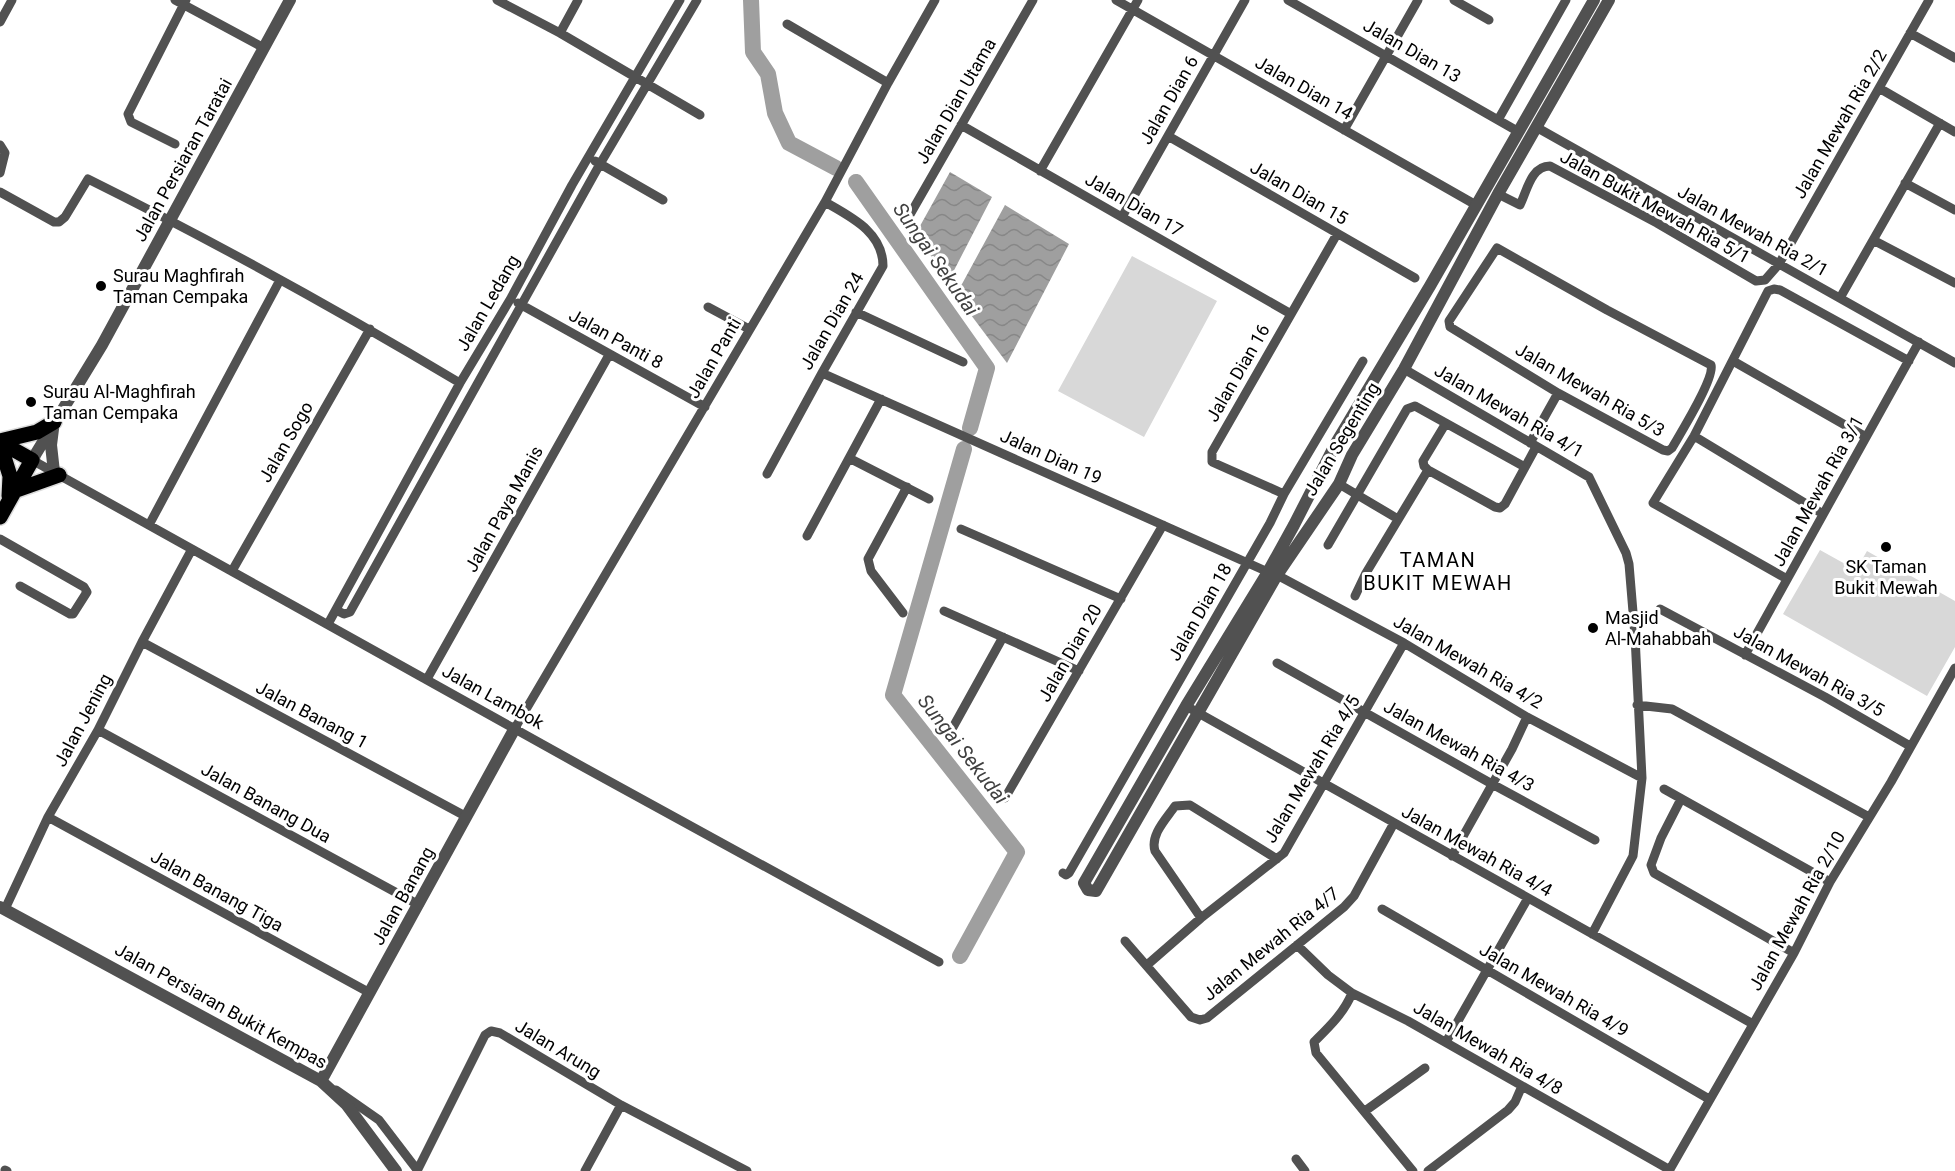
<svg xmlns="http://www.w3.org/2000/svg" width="1955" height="1171" viewBox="0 0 1955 1171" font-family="Roboto,sans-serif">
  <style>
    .green { fill: #d8d8d8 }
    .water { fill: url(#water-waves) }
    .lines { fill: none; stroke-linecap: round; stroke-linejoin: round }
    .river { stroke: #9f9f9f; stroke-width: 16 }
    .primary-casing { stroke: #dbdbdb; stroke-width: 18 }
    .minor { stroke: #515151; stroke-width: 9 }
    .tertiary { stroke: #515151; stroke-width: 12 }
    .primary { stroke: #000; stroke-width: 15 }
    .poi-dot { fill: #000; stroke: #fff; stroke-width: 2 }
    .labels { text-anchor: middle; stroke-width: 6; stroke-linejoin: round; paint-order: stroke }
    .street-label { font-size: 18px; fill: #000; stroke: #fff }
    .poi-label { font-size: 18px; fill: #000; stroke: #fff; text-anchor: start }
    .water-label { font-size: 20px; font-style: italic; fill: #404040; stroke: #fff }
    .neighbourhood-label { font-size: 20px; letter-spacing: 1.5px; fill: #000; stroke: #fff }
  </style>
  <defs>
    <pattern id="water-waves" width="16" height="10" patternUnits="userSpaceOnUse" patternTransform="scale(1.5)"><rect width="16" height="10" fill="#9f9f9f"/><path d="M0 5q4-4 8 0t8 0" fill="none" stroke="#878787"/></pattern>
  </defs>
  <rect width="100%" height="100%" fill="#fff"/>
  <path class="green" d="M1132,256L1217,301L1144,437L1058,391Z
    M1820,550L1856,570L1867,551L1955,601V647L1927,696L1783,614Z"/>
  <path class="water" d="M950,172L992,197L949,280L915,235Z
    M1005,205L1069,244L1007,363L956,295Z"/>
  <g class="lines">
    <path class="river" d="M751,0L753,52L768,74L775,113L789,143L836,168
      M856,182L987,368L970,428
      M960,956L1017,852L893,695L964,449"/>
    <defs>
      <path id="primary" d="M0,441L37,432L54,422
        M0,442L32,460L0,517
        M0,444L10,476L9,496
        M14,491L59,475"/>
    </defs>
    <use href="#primary" class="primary-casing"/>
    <path class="minor" d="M175,0L264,48
      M497,0L560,33L700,115
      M1116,0L1476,205
      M1288,0L1519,132
      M1454,0L1489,20
      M0,22L12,0
      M787,24L888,83
      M560,33L578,0
      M1910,33L1955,58
      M1879,88L1955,132
      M1498,120L1566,0
      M961,125L1291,314
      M1536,127L1955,363
      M1344,130L1418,0
      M1168,136L1415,278
      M175,144L131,122L128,114L186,0
      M0,145L5,153L0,173
      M595,161L663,200
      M1040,171L1138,0
      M1905,183L1955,210
      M0,192L54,222H59L65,217L88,179C215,242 338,310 460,383
      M1498,194L1520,205C1527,191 1531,166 1550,166L1657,223L1756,281L1765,280L1779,264L1929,0
      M1122,217L1245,0
      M908,218L1033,0
      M1873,240L1955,283
      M1497,248L1607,310L1711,365C1715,378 1680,434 1672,448L1668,451L1663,450L1558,393L1450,327L1449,321Z
      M1840,298L1940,123
      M518,303L705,407
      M708,307L749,329
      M856,312L963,362
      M1733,361L1866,437
      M1404,369L1589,477L1626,553L1629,564L1635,636L1642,778L1633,856L1592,934
      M822,373L1268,572
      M1694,436L1823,514
      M1530,443L1558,393
      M849,458L929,499
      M32,460L576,763L939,962
      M1428,470L1424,466L1423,461L1446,423
      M767,474L822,373L883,266C883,232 851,217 825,202
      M1339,484L1398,519
      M1284,494L1212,462V452L1337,234
      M149,525L280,280
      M961,529L1121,599
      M807,536L881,399
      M0,539L84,587L87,592L73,614H70L20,586
      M1328,545L1407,409L1415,406L1525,467
      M232,571L370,329
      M1277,575L1404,643L1527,717L1642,778
      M1787,579L1653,503L1694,436L1768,291L1774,289L1780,290L1909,361
      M1355,596L1366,573L1428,470L1495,507L1500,508L1505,504L1536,447
      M1660,609L1825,697L1910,746
      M336,610L344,614L350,612L600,164L697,0
      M944,611L1079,671
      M903,613L871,571L868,559L907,487
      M328,624L460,383L511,298L572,185L680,0
      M142,642L467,817
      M1745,655L1919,342
      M1277,663L1492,784L1595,840
      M427,679L609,355
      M1637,705L1672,709L1869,817
      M1186,706L1753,1024
      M515,728L825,202L888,83L935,0
      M952,729L1003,637
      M98,730L419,905
      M1664,789L1830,882
      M1005,798L1163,525
      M1681,799L1661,838L1651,865L1654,873L1794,953
      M48,817L370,993
      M1452,856L1512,749L1527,717
      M1063,873L1066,875L1069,873L1270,523L1284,494L1363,361
      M5,909L48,817L98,730L142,642L192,549
      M1382,909L1709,1099
      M1201,918L1155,851C1150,835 1166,819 1175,806L1190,805L1277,859
      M1125,941L1191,1017L1200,1020L1207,1018L1344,907L1354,896L1394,823
      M1297,945L1328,975L1352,993L1408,1021L1670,1170
      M1147,965L1201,918L1284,853L1404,643
      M1352,993C1344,1013 1329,1027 1314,1042L1316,1053L1413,1171
      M1446,1042L1528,898
      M336,1090L379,1120L418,1171
      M1365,1111L1425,1068
      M1296,1159L1305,1171
      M5,1170L7,1171
      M417,1171L485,1035L491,1031L500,1033L621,1105L747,1171
      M585,1171L621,1105
      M1428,1171L1508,1110L1515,1102L1522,1086
      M1669,1171L1794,953L1830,882L1891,782L1955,668"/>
    <path class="tertiary" d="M1594,0L1430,286L1336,443L1294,525L1268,572L1186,706L1084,883L1088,890L1096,891L1277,575L1339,484L1352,455L1404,369L1498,194L1609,0
      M53,429L51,445L54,472
      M32,460L102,345L290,0
      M0,907L321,1081L346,1104L396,1171
      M321,1081L515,728"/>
    <use href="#primary" class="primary"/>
  </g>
  <g class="poi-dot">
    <circle cx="101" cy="286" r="6"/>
    <circle cx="31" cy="402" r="6"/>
    <circle cx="1886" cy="547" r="6"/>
    <circle cx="1593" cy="628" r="6"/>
  </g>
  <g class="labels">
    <g class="street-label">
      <text transform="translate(1412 51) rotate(30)" y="6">Jalan Dian 13</text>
      <text transform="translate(1304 88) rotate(30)" y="6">Jalan Dian 14</text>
      <text transform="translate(1169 100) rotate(-60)" y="6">Jalan Dian 6</text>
      <text transform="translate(956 101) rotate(-60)" y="6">Jalan Dian Utama</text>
      <text transform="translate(1840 124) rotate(-60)" y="6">Jalan Mewah Ria 2/2</text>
      <text transform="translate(183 160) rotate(-61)" y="6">Jalan Persiaran Taratai</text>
      <text transform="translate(1299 193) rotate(30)" y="6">Jalan Dian 15</text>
      <text transform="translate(1134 205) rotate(30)" y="6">Jalan Dian 17</text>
      <text transform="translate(1655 207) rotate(29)" y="6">Jalan Bukit Mewah Ria 5/1</text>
      <text transform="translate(1753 231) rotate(29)" y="6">Jalan Mewah Ria 2/1</text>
      <text transform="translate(488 303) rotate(-60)" y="6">Jalan Ledang</text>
      <text transform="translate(832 321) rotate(-60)" y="6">Jalan Dian 24</text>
      <text transform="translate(616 339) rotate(29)" y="6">Jalan Panti 8</text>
      <text transform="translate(714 358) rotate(-60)" y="6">Jalan Panti</text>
      <text transform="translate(1238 373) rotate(-60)" y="6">Jalan Dian 16</text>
      <text transform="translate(1590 390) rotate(30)" y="6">Jalan Mewah Ria 5/3</text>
      <text transform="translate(1509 411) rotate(30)" y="6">Jalan Mewah Ria 4/1</text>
      <text transform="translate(1342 439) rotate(-59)" y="6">Jalan Segenting</text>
      <text transform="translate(286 442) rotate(-60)" y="6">Jalan Sogo</text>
      <text transform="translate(1051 457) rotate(24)" y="6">Jalan Dian 19</text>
      <text transform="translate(1818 491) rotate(-61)" y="6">Jalan Mewah Ria 3/1</text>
      <text transform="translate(504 509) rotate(-61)" y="6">Jalan Paya Manis</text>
      <text transform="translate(1200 612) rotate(-60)" y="6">Jalan Dian 18</text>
      <text transform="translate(1070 653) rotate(-60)" y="6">Jalan Dian 20</text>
      <text transform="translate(1468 662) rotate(30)" y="6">Jalan Mewah Ria 4/2</text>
      <text transform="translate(1809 671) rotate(29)" y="6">Jalan Mewah Ria 3/5</text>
      <text transform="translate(493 697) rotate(29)" y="6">Jalan Lambok</text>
      <text transform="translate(312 715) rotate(28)" y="6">Jalan Banang 1</text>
      <text transform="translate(83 720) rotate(-62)" y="6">Jalan Jening</text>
      <text transform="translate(1459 746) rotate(29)" y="6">Jalan Mewah Ria 4/3</text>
      <text transform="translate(1312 769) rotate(-59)" y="6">Jalan Mewah Ria 4/5</text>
      <text transform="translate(266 803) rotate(29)" y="6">Jalan Banang Dua</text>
      <text transform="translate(1477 851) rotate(29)" y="6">Jalan Mewah Ria 4/4</text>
      <text transform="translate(217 891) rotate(29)" y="6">Jalan Banang Tiga</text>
      <text transform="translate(403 896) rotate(-61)" y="6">Jalan Banang</text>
      <text transform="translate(1797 911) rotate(-61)" y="6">Jalan Mewah Ria 2/10</text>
      <text transform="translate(1271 944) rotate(-39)" y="6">Jalan Mewah Ria 4/7</text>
      <text transform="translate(1554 990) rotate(30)" y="6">Jalan Mewah Ria 4/9</text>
      <text transform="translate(221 1006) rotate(29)" y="6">Jalan Persiaran Bukit Kempas</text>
      <text transform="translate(1488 1048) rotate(30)" y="6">Jalan Mewah Ria 4/8</text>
      <text transform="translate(558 1049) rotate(31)" y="6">Jalan Arung</text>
    </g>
    <g class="poi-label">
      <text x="113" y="282">Surau Maghfirah<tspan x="113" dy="21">Taman Cempaka</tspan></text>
      <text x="43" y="398">Surau Al-Maghfirah<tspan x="43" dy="21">Taman Cempaka</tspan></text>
      <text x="1886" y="573" text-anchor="middle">SK Taman<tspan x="1886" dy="21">Bukit Mewah</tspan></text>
      <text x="1605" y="624">Masjid<tspan x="1605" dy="21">Al-Mahabbah</tspan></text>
    </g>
    <g class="water-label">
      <text transform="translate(936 259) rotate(55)" y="7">Sungai Sekudai</text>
      <text transform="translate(963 749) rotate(52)" y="7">Sungai Sekudai</text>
    </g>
    <g class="neighbourhood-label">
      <text x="1438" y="567">TAMAN<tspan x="1438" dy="23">BUKIT MEWAH</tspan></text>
    </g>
  </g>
</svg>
